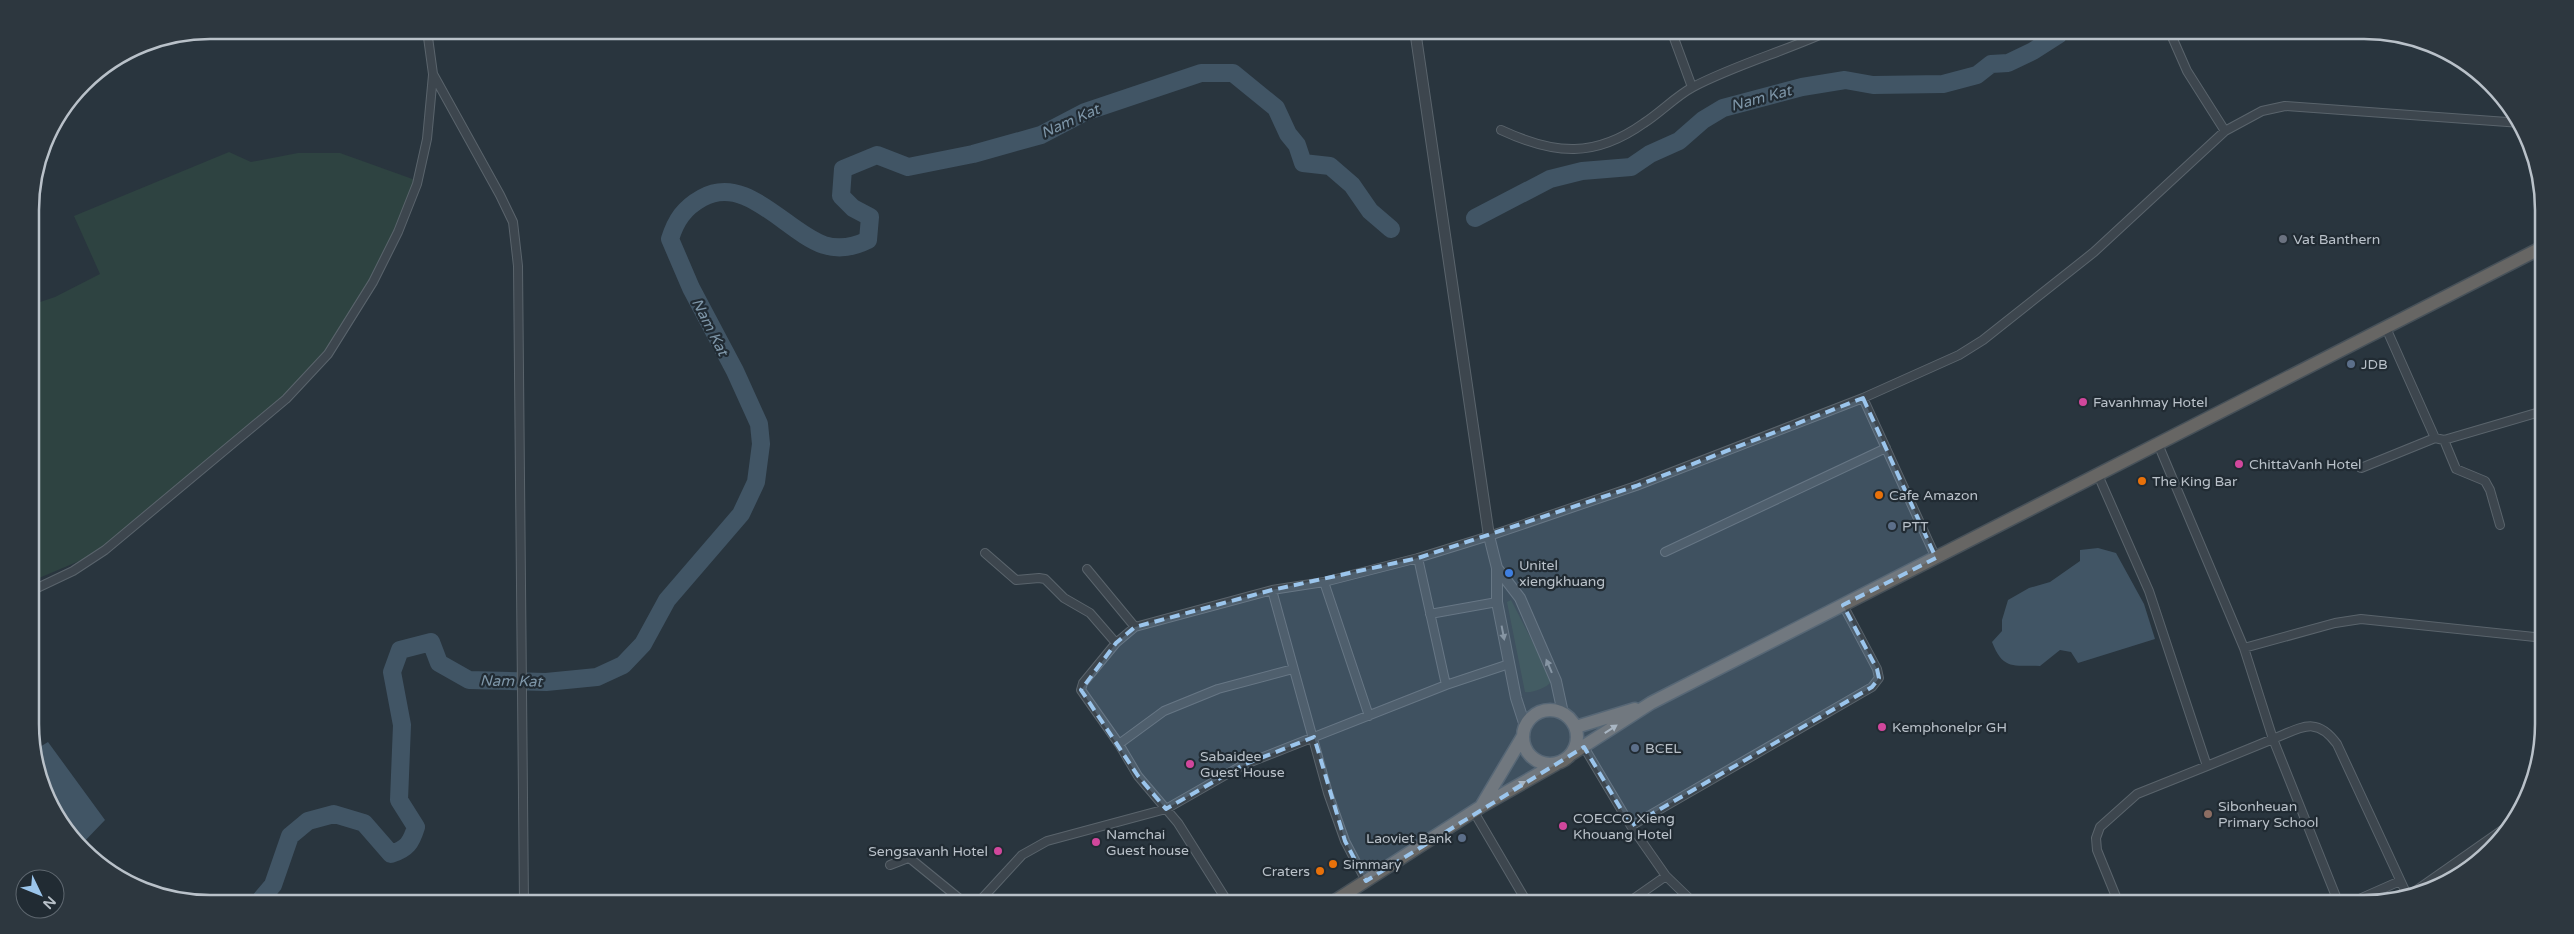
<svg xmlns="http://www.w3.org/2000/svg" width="2574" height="934" viewBox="0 0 2574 934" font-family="'Varela Round',sans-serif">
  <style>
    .green { fill: #2e4341 }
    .water { fill: #415565 }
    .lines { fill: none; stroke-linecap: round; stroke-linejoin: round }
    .river { stroke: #415565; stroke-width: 18 }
    .minor-casing { stroke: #5a646c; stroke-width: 10 }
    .tertiary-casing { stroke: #5a646c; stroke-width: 12 }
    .trunk-casing { stroke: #475159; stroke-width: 15 }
    .minor { stroke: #3d464e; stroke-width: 8 }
    .tertiary { stroke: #3d464e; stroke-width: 10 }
    .trunk { stroke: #676664; stroke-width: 12 }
    .oneway { fill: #818a92 }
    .oneway2 { fill: #adb3ba }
    .marked { fill: #9bc5ec; fill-opacity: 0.2; stroke: #9bc5ec; stroke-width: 4; stroke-dasharray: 10 6; stroke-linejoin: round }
    .worship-dot { fill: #6b7280; stroke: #212b33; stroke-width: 2 }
    .service-dot { fill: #5c6f8a; stroke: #212b33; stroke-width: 2 }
    .hotel-dot { fill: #d1479c; stroke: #212b33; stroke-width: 2 }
    .food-dot { fill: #e8710a; stroke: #212b33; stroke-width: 2 }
    .shop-dot { fill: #3f7fe0; stroke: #212b33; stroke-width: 2 }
    .education-dot { fill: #8d6e63; stroke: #212b33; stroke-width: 2 }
    .labels { text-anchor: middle; stroke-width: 4.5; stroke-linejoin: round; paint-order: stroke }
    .poi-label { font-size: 14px; fill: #b9c1c9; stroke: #212b33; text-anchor: start }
    .water-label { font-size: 15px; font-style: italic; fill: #7e96a8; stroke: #212b33 }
    .rim { fill: none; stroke: #b9c1c9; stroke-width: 2.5 }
  </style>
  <rect width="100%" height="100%" fill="#29353e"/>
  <path class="green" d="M229,152L251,162L298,153H340L418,181L372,282L310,376L105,550L32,581L31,305L55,297L100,274L74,216Z
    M1511,600L1550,676L1551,682C1546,688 1533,693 1525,692L1507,602Z"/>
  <path class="water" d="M2098,548L2116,553L2144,604L2155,639L2078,663L2071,652L2060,650L2040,666C2012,665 2003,670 1992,642L2002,631V620L2008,600L2029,588L2050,582L2080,561V550Z
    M48,742L105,820L80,846L75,843L33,759V751Z"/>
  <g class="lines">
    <path class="river" d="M1475,218L1550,179L1582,171L1631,167L1650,154L1679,141L1703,120L1723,108L1802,87L1845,80L1873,85L1943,84L1977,75L1991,64L2008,63L2033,51L2058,35L2061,30
      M257,904L273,885L290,836L308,821L334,814L364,823L391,854C407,849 411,843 416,827L399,800L402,725L392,672L400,650L431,642L439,663L469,680L546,682L597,677L623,665L643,644L667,600L741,514L756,482L761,444L759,424L735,371L691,288L670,239C676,220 684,208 702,198C746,173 786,232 824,245C840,250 854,247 868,240L870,217L853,208L841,196L843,169L877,155L908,167L973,154L1041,135L1085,112L1201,73H1233L1276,108L1288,134L1297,145L1303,163L1330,166L1352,185L1370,211L1391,229"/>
    <defs>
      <path id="minor" d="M427,30L433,74L500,195L513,222L518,266L524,904
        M1671,30L1692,87
        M2169,30L2187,71L2225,131
        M1501,130C1555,155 1595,158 1644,123C1661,112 1676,96 1693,87C1737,64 1786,51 1831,30
        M2386,328L2435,438L2444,440L2543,411
        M1863,398L1936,558
        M2444,440L2456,469L2485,481L2490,490L2500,525
        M2158,444L2244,648L2273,739C2301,728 2316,715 2337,744L2408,897
        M2361,468L2435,438
        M2098,475L2149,591L2207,766L2273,739L2339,904
        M1665,552L1886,448
        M985,553L1016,580L1039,578L1045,579L1064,598L1090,613L1116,643
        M1418,558L1446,685
        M1087,569L1135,627
        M1324,582L1369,716
        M33,590L73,571L105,550L286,399L328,354L373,282L398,232L417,184L427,139L433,75
        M1272,590L1328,793L1345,841L1366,881
        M1430,614L1497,602
        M2244,648L2335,623L2361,619L2544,638
        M1119,744L1164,711L1218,689L1293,669
        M1584,747L1631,826L1666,876L1695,904
        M1474,812L1528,904
        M1631,826L1872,687L1879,678L1877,669L1843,605
        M890,865L908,858L912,860L966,904
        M2408,896L2515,821
        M977,904L1022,855L1047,841L1166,809L1243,765L1446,685L1509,664
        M1229,904L1178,823L1138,776L1119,744L1081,690L1083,683L1116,643L1135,627L1272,590L1324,582L1418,558L1489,536L1636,486L1863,398L1959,355L1983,340L2094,252L2225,131L2262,111L2285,106L2521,123
        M1626,904L1666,876
        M2119,904L2097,850L2096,838L2100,827L2137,794L2207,766
        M2348,904L2400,881"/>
      <path id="tertiary" d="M1415,30L1489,536L1497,568V602L1516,698L1525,726
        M1497,568L1520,598L1556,681L1563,713"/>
      <path id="trunk" d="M1523 737a27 27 0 1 1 54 0a27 27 0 1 1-54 0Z
        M1576,727L1635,709
        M1570,755L1651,703L2543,247
        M1482,805L1523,736
        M1330,904L1482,806L1556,764"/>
    </defs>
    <use href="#minor" class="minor-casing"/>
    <use href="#tertiary" class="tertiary-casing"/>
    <use href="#trunk" class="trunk-casing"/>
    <use href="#minor" class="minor"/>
    <use href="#tertiary" class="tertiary"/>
    <use href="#trunk" class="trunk"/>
  </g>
  <defs><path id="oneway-solid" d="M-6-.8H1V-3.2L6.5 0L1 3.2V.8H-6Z" transform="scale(1.25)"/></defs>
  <g class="oneway">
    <use href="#oneway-solid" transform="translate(1503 633) rotate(79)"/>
    <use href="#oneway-solid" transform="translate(1549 666) rotate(-113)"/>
  </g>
  <g class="oneway2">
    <use href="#oneway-solid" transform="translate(1611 729) rotate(-33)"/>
    <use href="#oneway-solid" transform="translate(1519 785) rotate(-30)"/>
  </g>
  <path class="marked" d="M1863,398L1936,558L1843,605L1877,669L1879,678L1872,687L1631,826L1584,747L1366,881L1345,841L1314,737L1243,765L1166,809L1138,776L1081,690L1116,643L1135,627L1272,590L1418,558L1636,486Z"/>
  <circle class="worship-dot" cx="2283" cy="239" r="5"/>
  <g class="service-dot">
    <circle cx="2351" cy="364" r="5"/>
    <circle cx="1892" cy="526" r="5"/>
    <circle cx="1635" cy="748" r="5"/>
    <circle cx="1462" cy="838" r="5"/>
  </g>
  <g class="hotel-dot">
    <circle cx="2083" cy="402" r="5"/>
    <circle cx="2239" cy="464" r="5"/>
    <circle cx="1882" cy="727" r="5"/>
    <circle cx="1190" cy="764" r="5"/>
    <circle cx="1563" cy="826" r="5"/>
    <circle cx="1096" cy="842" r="5"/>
    <circle cx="998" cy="851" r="5"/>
  </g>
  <g class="food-dot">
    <circle cx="2142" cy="481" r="5"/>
    <circle cx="1879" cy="495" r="5"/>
    <circle cx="1333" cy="864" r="5"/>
    <circle cx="1320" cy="871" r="5"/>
  </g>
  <circle class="shop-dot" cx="1509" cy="573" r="5"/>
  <circle class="education-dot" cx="2208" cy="814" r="5"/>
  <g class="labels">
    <g class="poi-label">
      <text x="2293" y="244">Vat Banthern</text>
      <text x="2361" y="369">JDB</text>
      <text x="2093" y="407">Favanhmay Hotel</text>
      <text x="2249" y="469">ChittaVanh Hotel</text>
      <text x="2152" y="486">The King Bar</text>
      <text x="1889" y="500">Cafe Amazon</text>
      <text x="1902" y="531">PTT</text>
      <text x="1519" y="570">Unitel<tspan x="1519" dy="16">xiengkhuang</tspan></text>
      <text x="1892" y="732">Kemphonelpr GH</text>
      <text x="1645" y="753">BCEL</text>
      <text x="1200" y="761">Sabaidee<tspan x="1200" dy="16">Guest House</tspan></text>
      <text x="2218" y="811">Sibonheuan<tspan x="2218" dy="16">Primary School</tspan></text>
      <text x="1573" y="823">COECCO Xieng<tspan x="1573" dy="16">Khouang Hotel</tspan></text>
      <text x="1106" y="839">Namchai<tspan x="1106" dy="16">Guest house</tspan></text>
      <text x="1452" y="843" text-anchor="end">Laoviet Bank</text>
      <text x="988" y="856" text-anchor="end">Sengsavanh Hotel</text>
      <text x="1343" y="869">Simmary</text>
      <text x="1310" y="876" text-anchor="end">Craters</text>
    </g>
    <g class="water-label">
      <text transform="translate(1761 98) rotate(-15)" y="5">Nam Kat</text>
      <text transform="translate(1070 121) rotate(-24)" y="5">Nam Kat</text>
      <text transform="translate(710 327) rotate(63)" y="5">Nam Kat</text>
      <text transform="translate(511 681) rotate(1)" y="5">Nam Kat</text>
    </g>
  </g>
  <path d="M0 0H2574V934H0ZM210 39H2364A171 171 0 0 1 2535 210V724A171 171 0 0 1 2364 895H210A171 171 0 0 1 39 724V210A171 171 0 0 1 210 39Z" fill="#2d373f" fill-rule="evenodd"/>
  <path class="rim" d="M210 39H2364A171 171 0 0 1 2535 210V724A171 171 0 0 1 2364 895H210A171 171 0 0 1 39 724V210A171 171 0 0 1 210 39Z"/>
  <g transform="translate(40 894) rotate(133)"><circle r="24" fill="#212b33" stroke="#5e676f"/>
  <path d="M0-4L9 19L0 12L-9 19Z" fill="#9bc5ec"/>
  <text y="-8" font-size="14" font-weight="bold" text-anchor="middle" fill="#b9c1c9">N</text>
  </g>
</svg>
